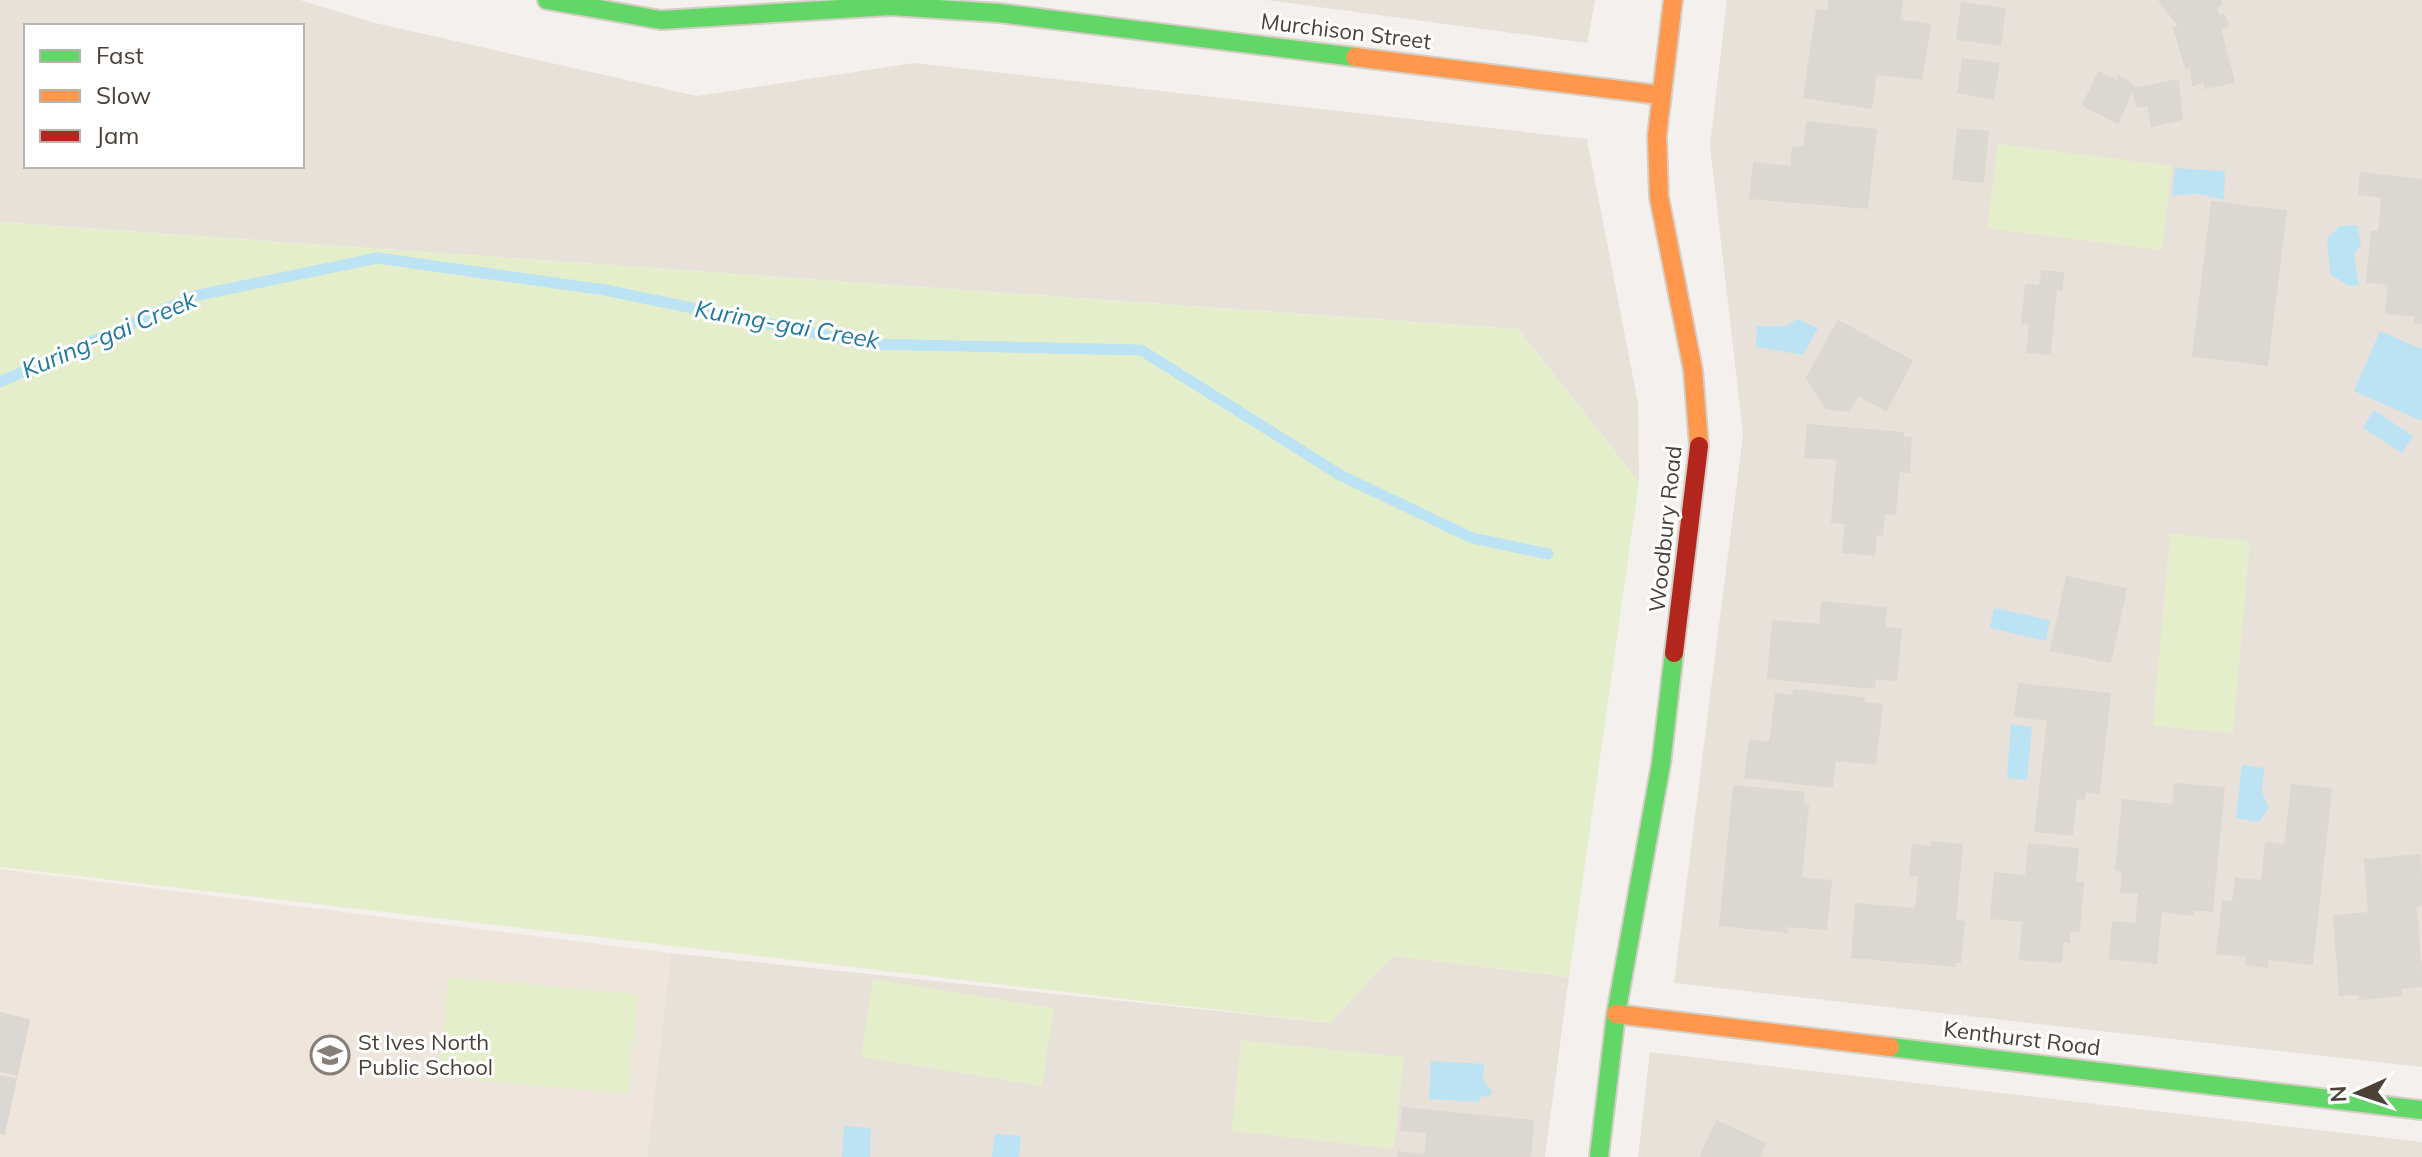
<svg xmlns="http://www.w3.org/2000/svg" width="2422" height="1157" viewBox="0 0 2422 1157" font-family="Mulish,sans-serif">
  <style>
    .residential { fill: #e8e1da; fill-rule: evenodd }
    .education { fill: #eee6dc }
    .green { fill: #e5eecb }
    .water { fill: #bbe3f4 }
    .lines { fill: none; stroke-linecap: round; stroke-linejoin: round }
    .stream { stroke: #bbe3f4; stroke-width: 11 }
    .building { fill: #dbd7d3; stroke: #dcd7d2; stroke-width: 2 }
    .fast-casing { stroke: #d5cec5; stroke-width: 22 }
    .slow-casing { stroke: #d5cec5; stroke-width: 22 }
    .jam-casing { stroke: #d5cec5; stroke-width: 22 }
    .fast { stroke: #63d668; stroke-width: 18 }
    .slow { stroke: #ff974d; stroke-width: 18 }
    .jam { stroke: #b3261e; stroke-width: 18 }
    .labels { text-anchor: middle; stroke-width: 6; stroke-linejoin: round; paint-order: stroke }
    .street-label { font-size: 22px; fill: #4b4137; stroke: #fff }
    .poi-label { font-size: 22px; fill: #4b4137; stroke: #fff; text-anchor: start }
    .water-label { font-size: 24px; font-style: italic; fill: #22799f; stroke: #fff }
  </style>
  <rect width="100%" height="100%" fill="#f3f0ed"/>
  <path class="residential" d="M0,0H300L375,23L697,96L914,63L1587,139L1638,403L1639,482L1518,329L0,222ZM26,26H302V166H26Z
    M1266,0H1595L1587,43Z
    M1727,0H2422V1067L1674,983L1743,435L1710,145Z
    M671,953L1330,1023L1392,956L1569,977L1545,1157H647Z
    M1650,1052L2422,1142V1157H1638Z"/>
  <path class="education" d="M0,869L671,953L647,1157H0Z"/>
  <path class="green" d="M1998,144L2172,166L2162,250L1987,228Z
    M0,222L1518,329L1639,482L1569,977L1392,956L1330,1023L0,867Z
    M2170,534L2250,541L2233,733L2153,726Z
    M448,977L638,994L629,1094L440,1077Z
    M873,979L1054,1008L1042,1086L861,1057Z
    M1241,1040L1404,1057L1394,1149L1232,1131Z"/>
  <path class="water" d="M2175,168L2225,171L2224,200L2199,194L2172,195Z
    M2357,225L2361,245L2354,254L2359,285L2349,286L2330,274L2327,238L2340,226Z
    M1797,319L1818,328L1803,355L1756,347L1757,326H1786Z
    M2380,331L2422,349V421L2354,391Z
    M2374,410L2413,436L2402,453L2363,428Z
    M1994,608L2050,620L2046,641L1990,628Z
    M2011,724L2032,727L2027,780L2007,778Z
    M2242,765L2264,768L2262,792L2269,808L2259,822L2236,818Z
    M1431,1061L1484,1064L1483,1080L1492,1091L1488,1097L1480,1096L1479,1102L1429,1099Z
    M844,1126L871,1128L870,1157H842Z
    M995,1134L1021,1136L1019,1157H992Z"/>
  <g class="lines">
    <path class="stream" d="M0,382L194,296L377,258L605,290L867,344L1141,350L1340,475L1472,538L1548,554"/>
  </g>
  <path class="building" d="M1830,0H1902L1899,20L1930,25L1921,79L1876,74L1871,108L1804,97L1817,10L1828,12Z
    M2159,0H2220L2222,3L2216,9L2219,16L2224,15L2228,26L2220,29L2234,82L2205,88V81L2193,85L2191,67L2186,68L2174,28L2179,26Z
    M1962,3L2005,9L2000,45L1957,39Z
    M1963,59L1999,64L1993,99L1958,92Z
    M2099,72L2118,82V76L2134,86L2118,123L2083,105Z
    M2178,80L2182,119L2152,126L2148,105L2137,107L2133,89Z
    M1807,122L1876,130L1867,208L1750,198L1754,163L1791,167L1793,147L1804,148Z
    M1958,129L1988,132L1983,182L1953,179Z
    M2361,173L2422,180V323H2415L2416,316L2386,313L2389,284L2367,282L2372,232H2379L2382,197L2359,194Z
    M2212,202L2286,211L2267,365L2193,356Z
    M2042,271L2063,273L2062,290H2056L2050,354L2027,352L2030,324L2022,323L2026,285L2040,286Z
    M1838,321L1912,361L1886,410L1858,395L1849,411L1826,408L1807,378Z
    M1808,425L1903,433V437L1911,438L1909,472L1899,471L1895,514L1884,513L1882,535L1876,534L1874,555L1843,552L1846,523L1832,522L1837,459L1805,457Z
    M2067,577L2126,589L2110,662L2051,650Z
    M1822,602L1886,608L1884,628L1901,629L1896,680L1875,678L1874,688L1768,678L1773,621L1820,625Z
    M2019,684L2110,694L2099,793L2085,791L2084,799L2076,798L2072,835L2035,831L2048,720L2015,716Z
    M1794,690L1864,698L1863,703L1882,705L1875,764L1835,760L1832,787L1745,777L1750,740L1770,743L1776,694L1793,696Z
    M2175,784L2224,788L2212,911L2193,909L2192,915L2161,911L2156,963L2110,958L2113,922L2136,924L2139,893L2121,892L2123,871L2116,870L2123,800L2173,805Z
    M2292,785L2331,789L2312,964L2268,959L2267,967L2246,964L2247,956L2217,953L2223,901L2233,902L2236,878L2262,881L2266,843L2285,845Z
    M1734,786L1804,793L1803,805L1808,806L1801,878L1831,881L1826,929L1785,926L1787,932L1720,925Z
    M1932,842L1962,845L1955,921L1964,922L1960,962H1955V966L1852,957L1856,904L1916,909L1919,876L1910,875L1913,845L1932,847Z
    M2029,844L2078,849L2075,882L2083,883L2079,931L2070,930L2069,942L2063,941L2061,962L2020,959L2023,921L1991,918L1995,873L2026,876Z
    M2420,855L2422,905L2416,906L2422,986L2400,988L2401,995L2360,999V994L2340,995L2334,916L2369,913L2365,860Z
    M0,1013L29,1020L17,1075L0,1071Z
    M0,1076L16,1079L4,1134L0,1133Z
    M1403,1108L1533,1121L1530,1157H1398L1399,1152L1425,1155L1428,1132L1401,1130Z
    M1717,1121L1765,1144L1759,1157H1700Z"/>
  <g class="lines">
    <defs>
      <path id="fast" d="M547,0L661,20L890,6L999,13L1355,57
        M1890,1047L2422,1110
        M1599,1157L1616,1014L1661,764L1674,653"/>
      <path id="slow" d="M1673,0L1657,136L1659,197L1693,370L1699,446
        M1355,57L1660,95
        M1616,1014L1890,1047"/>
      <path id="jam" d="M1674,653L1699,446"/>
    </defs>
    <use href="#fast" class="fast-casing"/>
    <use href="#slow" class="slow-casing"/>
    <use href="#jam" class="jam-casing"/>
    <use href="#fast" class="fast"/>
    <use href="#slow" class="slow"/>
    <use href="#jam" class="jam"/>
  </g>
  <defs>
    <symbol id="school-ring" viewBox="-11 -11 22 22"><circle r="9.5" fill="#fff" stroke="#867e77" stroke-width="1.5"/><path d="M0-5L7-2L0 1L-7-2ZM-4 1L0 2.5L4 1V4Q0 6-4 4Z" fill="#867e77"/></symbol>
  </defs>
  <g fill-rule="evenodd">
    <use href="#school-ring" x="308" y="1033" width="44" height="44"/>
  </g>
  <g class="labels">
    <g class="street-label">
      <text transform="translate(1346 31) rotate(7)" y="8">Murchison Street</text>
      <text transform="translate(1665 529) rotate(-84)" y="8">Woodbury Road</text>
      <text transform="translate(2022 1038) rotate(7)" y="8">Kenthurst Road</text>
    </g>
    <g class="poi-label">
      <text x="358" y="1050">St Ives North<tspan x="358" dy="25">Public School</tspan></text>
    </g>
    <g class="water-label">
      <text transform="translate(787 325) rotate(10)" y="8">Kuring-gai Creek</text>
      <text transform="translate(109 335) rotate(-23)" y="8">Kuring-gai Creek</text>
    </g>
  </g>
  <rect x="24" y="24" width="280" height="144" fill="#ffffff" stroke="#b7b3af" stroke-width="2"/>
  <rect x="40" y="50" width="40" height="12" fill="#63d668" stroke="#b7b3af" stroke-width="2"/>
  <text x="96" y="64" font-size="24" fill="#4b4137">Fast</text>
  <rect x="40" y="90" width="40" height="12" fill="#ff974d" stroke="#b7b3af" stroke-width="2"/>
  <text x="96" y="104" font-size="24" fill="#4b4137">Slow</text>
  <rect x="40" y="130" width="40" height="12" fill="#b3261e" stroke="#b7b3af" stroke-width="2"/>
  <text x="96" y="144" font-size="24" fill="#4b4137">Jam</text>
  <g transform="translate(2358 1093) rotate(267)" stroke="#ffffff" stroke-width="6" paint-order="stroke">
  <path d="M0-6L14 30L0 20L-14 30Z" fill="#4b4137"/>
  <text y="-12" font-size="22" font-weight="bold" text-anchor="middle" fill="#4b4137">N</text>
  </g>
</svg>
